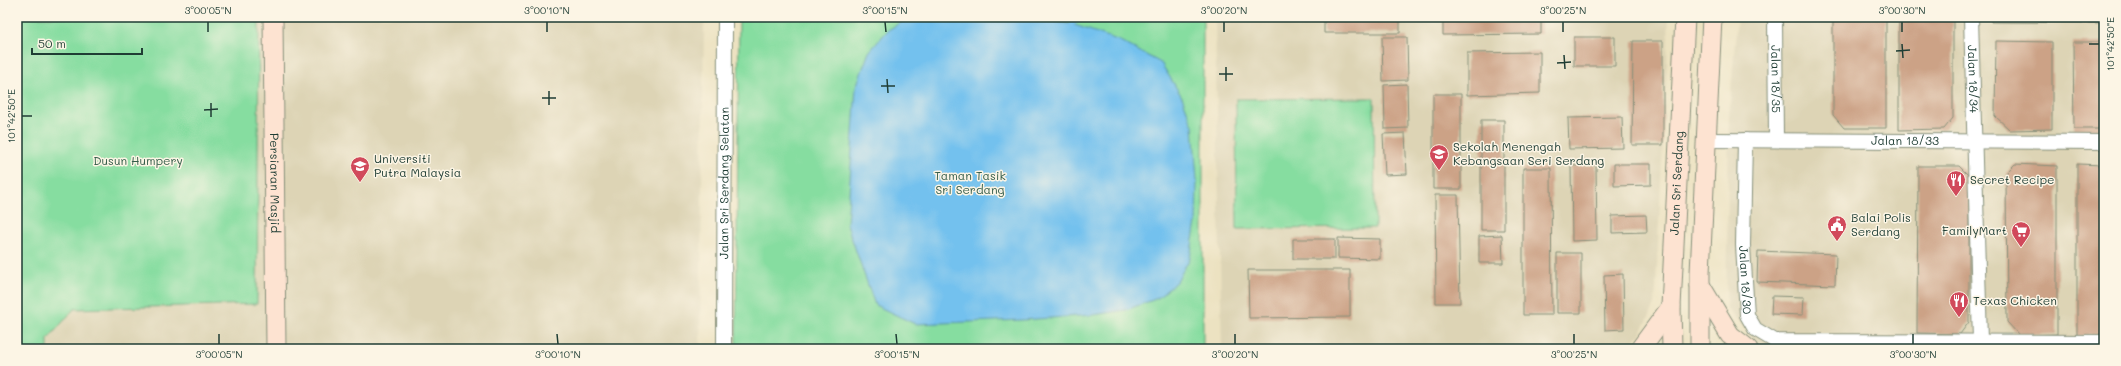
<svg xmlns="http://www.w3.org/2000/svg" width="2121" height="366" viewBox="0 0 2121 366" font-family="Mali,sans-serif">
  <style>
    .built { fill: #ddd4b5 }
    .green { fill: #86dda0; stroke: #528d6a }
    .water { fill: #73c1ee; stroke: #497f91 }
    .lines { fill: none; stroke-linecap: round; stroke-linejoin: round }
    .stream { stroke: #73c1ee; stroke-width: 4.5 }
    .building { fill: #cca286 }
    .street-casing { stroke: #86907a; stroke-width: 16 }
    .secondary-casing { stroke: #86907a; stroke-width: 21 }
    .street { stroke: #fff; stroke-width: 14 }
    .secondary { stroke: #fde3d1; stroke-width: 19 }
    .ticks { fill: none; stroke: #1f3d34; stroke-width: 1.5 }
    .labels { text-anchor: middle; stroke-width: 3; stroke-linejoin: round; paint-order: stroke }
    .street-label { font-size: 12px; fill: #1f3d34; stroke: #fcf5e5 }
    .poi-label { font-size: 12px; fill: #1f3d34; stroke: #fcf5e5; text-anchor: start }
    .park-label { font-size: 12px; fill: #345d4a; stroke: #fcf5e5 }
    .neatline { fill: none; stroke: #1f3d34; stroke-width: 1.5 }
    .ticks-label { font-size: 10px; text-anchor: middle; fill: #1f3d34 }
  </style>
  <rect width="100%" height="100%" fill="#fcf5e5"/>
  <filter id="ink" filterUnits="userSpaceOnUse"><feTurbulence type="fractalNoise" baseFrequency=".025" numOctaves="2"/><feDisplacementMap in="SourceGraphic" scale="8" xChannelSelector="R" yChannelSelector="G"/><feConvolveMatrix kernelMatrix="1 2 1 2 8 2 1 2 1" color-interpolation-filters="sRGB"/></filter>
  <filter id="wash" filterUnits="userSpaceOnUse"><feTurbulence type="fractalNoise" baseFrequency=".012" numOctaves="4" result="noise"/><feDisplacementMap in="SourceGraphic" scale="16" xChannelSelector="R" yChannelSelector="G"/><feGaussianBlur stdDeviation="0.9" result="paint"/><feColorMatrix in="noise" values="0 0 0 0 0 0 0 0 0 0 0 0 0 0 0 0 0 1.4 0 .05"/><feComposite in="paint" operator="in"/></filter>
  <g filter="url(#wash)">
    <rect width="100%" height="100%" fill="#ece2c1"/>
    <path class="built" d="M17,17H704L700,349H17Z
      M1215,17H1669L1655,305L1642,331L1628,349H1222Z
      M1737,17H2104V349H1765L1726,308L1729,117Z"/>
    <path class="green" d="M17,17H259L257,304L74,309L48,339V349H17Z
      M739,17H1203V349H736Z
      M1374,98L1375,228L1237,229L1236,99Z"/>
    <path class="water" d="M910,17H1018L1072,24L1120,41L1161,63L1182,97L1193,126L1197,181L1196,222L1190,258L1177,281L1158,298L1126,310L1093,315L1022,320L915,324L875,305L847,225L856,87L869,52L888,30Z"/>
    <g class="lines">
      <path class="stream" d="M1072,24L1082,17"/>
    </g>
    <g id="blocks">
      <path class="building" d="M1324,17H1400V33H1324Z
        M1443,17H1541V34L1443,35Z
        M1833,17H1886V128H1844L1833,115Z
        M1899,17H1953V118L1944,129L1899,130Z
        M1991,17H2104V23L1991,22Z
        M1382,37H1407L1408,80L1383,81Z
        M1574,37H1615V66H1574Z
        M1633,41H1663V145H1632Z
        M1996,41L2052,42V129L2010,130L1995,116Z
        M2073,42H2104V129H2074Z
        M1540,52V93L1467,95V53Z
        M1407,84L1408,128L1385,129L1384,85Z
        M1433,94H1461V189H1433Z
        M1622,117L1623,148L1569,149L1568,118Z
        M1481,120H1504V230H1481Z
        M1405,133L1407,174L1385,175L1383,134Z
        M1614,164H1651V185L1614,186Z
        M2015,164L2057,166V334L2019,335L2007,322L2006,173Z
        M2077,164L2104,165V334L2077,336Z
        M1596,165L1597,240L1572,241L1571,166Z
        M1918,166H1959L1969,176V322L1960,334L1917,333Z
        M1523,168H1551L1552,315H1523Z
        M1435,195H1458L1460,303H1436Z
        M1646,215L1647,232L1612,233V216Z
        M1502,235L1503,263H1479V236Z
        M1338,238L1380,239V259L1338,258Z
        M1293,239H1335V259H1293Z
        M1758,251L1836,254L1835,285L1757,282Z
        M1557,253H1581V313H1557Z
        M1248,270H1350V317L1249,318Z
        M1623,274L1624,329L1605,330L1604,275Z
        M1772,296L1804,297L1803,315L1771,314Z"/>
    </g>
  </g>
  <g filter="url(#ink)">
    <use href="#blocks" fill-opacity="0" stroke="#86907a" stroke-width="1"/>
    <g class="lines">
      <defs>
        <g id="street">
          <path id="s1" d="M1775,17L1776,140"/>
          <path id="s2" d="M1971,17L1980,341"/>
          <path id="s3" d="M1706,140L2104,142"/>
          <path id="s4" d="M1745,140L1743,245L1747,315L1755,329L1775,341L2104,342"/>
          <path id="s5" d="M724,349L725,17"/>
        </g>
        <g id="secondary">
          <path id="s6" d="M273,17L276,349"/>
          <path d="M1700,285L1730,335L1748,349"/>
          <path d="M1640,349L1671,307"/>
          <path id="s7" d="M1672,349L1671,307L1685,17"/>
          <path d="M1700,349V273L1712,17"/>
        </g>
      </defs>
      <use href="#street" class="street-casing"/>
      <use href="#secondary" class="secondary-casing"/>
      <use href="#street" class="street"/>
      <use href="#secondary" class="secondary"/>
    </g>
  </g>
  <path class="ticks" d="M208,22V32M547,22V32M885,22L886,32M1224,22V32M1563,22V32M1902,22V32M1902,44L1903,58M2089,44H2099M1896,51L1910,50M1564,55L1565,69M1557,63L1571,62M1226,67V81M1219,74H1233M887,79L888,93M881,86H895M549,91V105M542,98H556M211,103V117M204,110L218,109M22,116H32M219,334V344M557,334L558,344M896,334L897,344M1235,334V344M1574,334V344M1913,334V344"/>
  <defs>
    <symbol id="school-pin" viewBox="-11 -11 22 30"><path d="M0 17L-7.5 6A9.5 9.5 0 1 1 7.5 6Z" fill="#d1495b" stroke="#fcf5e5"/><path d="M0-5L7-2L0 1L-7-2ZM-4 1L0 2.5L4 1V4Q0 6-4 4Z" fill="#fff"/></symbol>
    <symbol id="university-pin" viewBox="-11 -11 22 30"><path d="M0 17L-7.5 6A9.5 9.5 0 1 1 7.5 6Z" fill="#d1495b" stroke="#fcf5e5"/><path d="M0-5L7-2L0 1L-7-2ZM-4 1L0 2.5L4 1V4Q0 6-4 4Z" fill="#fff"/></symbol>
    <symbol id="restaurant-pin" viewBox="-11 -11 22 30"><path d="M0 17L-7.5 6A9.5 9.5 0 1 1 7.5 6Z" fill="#d1495b" stroke="#fcf5e5"/><path d="M-5-6h1v4h1v-4h1v4h1v-4h1v5L-1.5 .5V6h-2V.5L-5-1ZM5-6V6H3V1.5H1.5Q1.5-4 5-6Z" fill="#fff"/></symbol>
    <symbol id="civic-pin" viewBox="-11 -11 22 30"><path d="M0 17L-7.5 6A9.5 9.5 0 1 1 7.5 6Z" fill="#d1495b" stroke="#fcf5e5"/><path d="M-.6-6.5H3V-4.5H.6V-3L4-1V1h2V6H-6V1h2V-1L-.6-3ZM-1.2 2.5V6h2.4V2.5Z" fill="#fff"/></symbol>
    <symbol id="supermarket-pin" viewBox="-11 -11 22 30"><path d="M0 17L-7.5 6A9.5 9.5 0 1 1 7.5 6Z" fill="#d1495b" stroke="#fcf5e5"/><path d="M-6-5.5h2.5l.6 2H6L4.5 2H-2.5L-4.4-4H-6ZM-1.5 3.2a1.3 1.3 0 1 0 .1 0ZM3 3.2a1.3 1.3 0 1 0 .1 0Z" fill="#fff"/></symbol>
  </defs>
  <g fill-rule="evenodd">
    <use href="#school-pin" x="1428" y="143" width="22" height="30"/>
    <use href="#university-pin" x="349" y="155" width="22" height="30"/>
    <use href="#restaurant-pin" x="1945" y="169" width="22" height="30"/>
    <use href="#civic-pin" x="1826" y="214" width="22" height="30"/>
    <use href="#supermarket-pin" x="2010" y="220" width="22" height="30"/>
    <use href="#restaurant-pin" x="1948" y="290" width="22" height="30"/>
  </g>
  <g class="labels">
    <g class="street-label">
      <text dy="4" stroke="none"><textPath href="#s1" startOffset="62">Jalan 18/35</textPath></text>
      <text dy="4" stroke="none"><textPath href="#s2" startOffset="62">Jalan 18/34</textPath></text>
      <text dy="4" stroke="none"><textPath href="#s3" startOffset="199">Jalan 18/33</textPath></text>
      <text dy="4" stroke="none"><textPath href="#s6" startOffset="166">Persiaran Masjid</textPath></text>
      <text dy="4" stroke="none"><textPath href="#s5" startOffset="166">Jalan Sri Serdang Selatan</textPath></text>
      <text dy="4" stroke="none"><textPath href="#s7" startOffset="166">Jalan Sri Serdang</textPath></text>
      <text dy="4" stroke="none"><textPath href="#s4" startOffset="140">Jalan 18/30</textPath></text>
    </g>
    <g class="poi-label">
      <text x="1453" y="151">Sekolah Menengah<tspan x="1453" dy="14">Kebangsaan Seri Serdang</tspan></text>
      <text x="374" y="163">Universiti<tspan x="374" dy="14">Putra Malaysia</tspan></text>
      <text x="1970" y="184">Secret Recipe</text>
      <text x="1851" y="222">Balai Polis<tspan x="1851" dy="14">Serdang</tspan></text>
      <text x="2007" y="235" text-anchor="end">FamilyMart</text>
      <text x="1973" y="305">Texas Chicken</text>
    </g>
    <g class="park-label">
      <text x="138" y="165">Dusun Humpery</text>
      <text x="970" y="180">Taman Tasik<tspan x="970" dy="14">Sri Serdang</tspan></text>
    </g>
  </g>
  <rect width="2121" height="366" fill="none" stroke="#fcf5e5" stroke-width="44"/>
  <path d="M32 48v6h110v-6" fill="none" stroke="#1f3d34" stroke-width="2"/>
  <text x="38" y="48" font-size="12" fill="#1f3d34" stroke="#fcf5e5" stroke-width="3" paint-order="stroke">50 m</text>
  <rect x="22" y="22" width="2077" height="322" class="neatline"/>
  <g class="ticks-label">
    <text x="208" y="14">3°00'05"N</text>
    <text x="547" y="14">3°00'10"N</text>
    <text x="885" y="14">3°00'15"N</text>
    <text x="1224" y="14">3°00'20"N</text>
    <text x="1563" y="14">3°00'25"N</text>
    <text x="1902" y="14">3°00'30"N</text>
    <text transform="translate(2110 44) rotate(-90)" y="4">101°42'50"E</text>
    <text transform="translate(11 116) rotate(-90)" y="4">101°42'50"E</text>
    <text x="219" y="358">3°00'05"N</text>
    <text x="558" y="358">3°00'10"N</text>
    <text x="897" y="358">3°00'15"N</text>
    <text x="1235" y="358">3°00'20"N</text>
    <text x="1574" y="358">3°00'25"N</text>
    <text x="1913" y="358">3°00'30"N</text>
  </g>
</svg>
